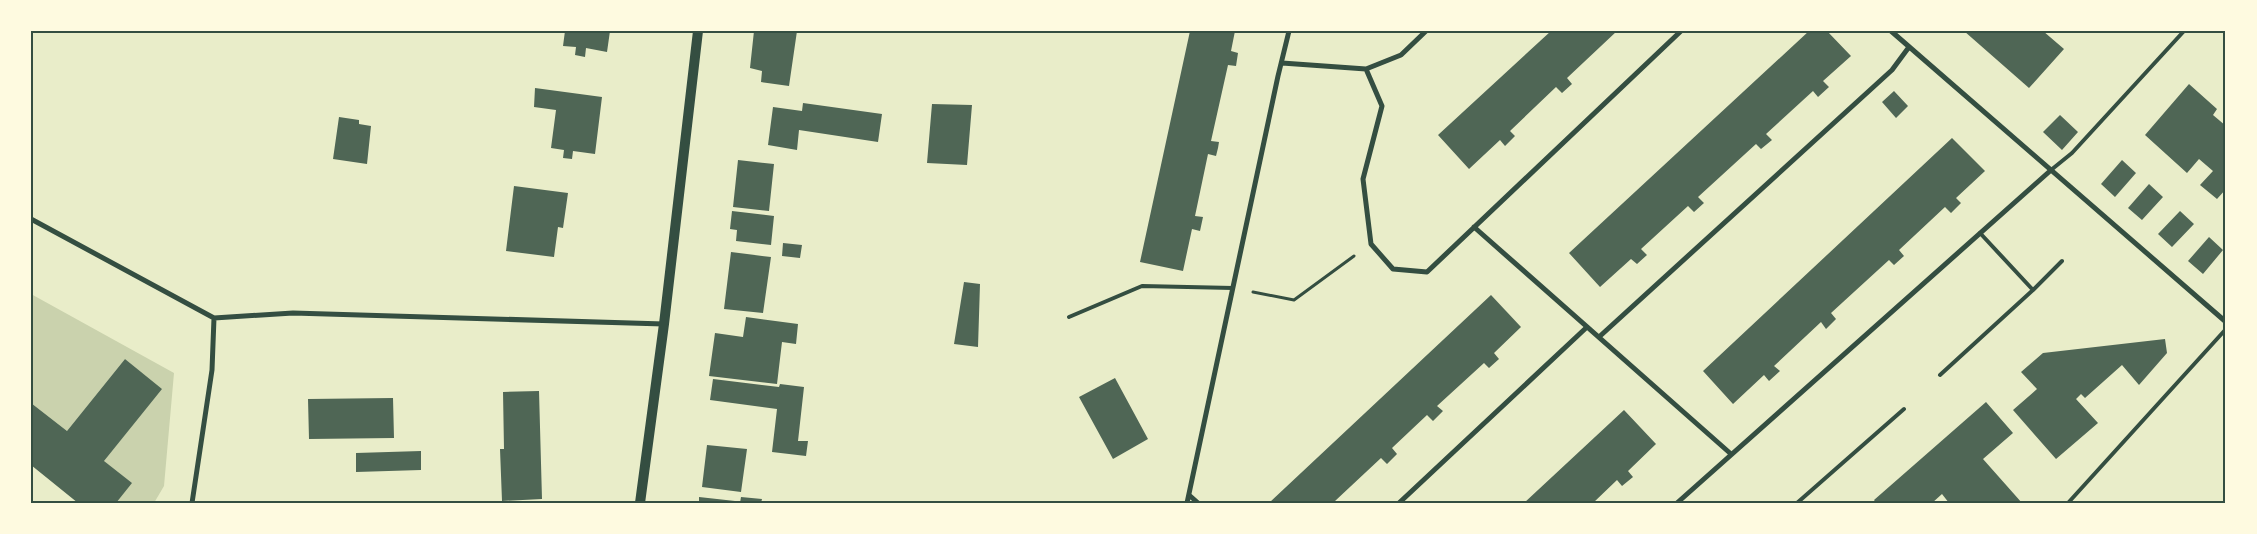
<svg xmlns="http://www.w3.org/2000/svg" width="2257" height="534" viewBox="0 0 2257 534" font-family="'PT Sans',sans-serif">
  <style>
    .green { fill: #cad2ad }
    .building { fill: #4f6655 }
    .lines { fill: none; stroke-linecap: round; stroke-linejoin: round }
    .path { stroke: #344e41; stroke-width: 3 }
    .service { stroke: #344e41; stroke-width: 4 }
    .minor { stroke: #344e41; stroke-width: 5 }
    .secondary { stroke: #344e41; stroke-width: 10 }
    .neatline { fill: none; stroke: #344e41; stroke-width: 2 }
  </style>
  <rect width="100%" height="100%" fill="#e9edc9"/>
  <path class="green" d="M31,294L174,373L164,486L154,503H116L104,461L161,389L125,359L67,431L31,403Z"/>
  <path class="building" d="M565,31H610L607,52L586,48L585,57L575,55L576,47L563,46Z
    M754,31H797L789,86L761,82L762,71L750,68Z
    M1190,31H1235L1231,51L1238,53L1236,66L1228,65L1211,141L1219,142L1218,148L1216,156L1208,154L1195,216L1203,217L1200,231L1192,229L1183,271L1140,262Z
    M1551,31H1617L1567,78L1572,84L1562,93L1556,87L1510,131L1515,136L1505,146L1500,140L1469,169L1438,135Z
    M1809,31H1827L1851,56L1823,81L1829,87L1818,97L1813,91L1766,134L1772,140L1761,149L1756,144L1698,197L1704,203L1694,212L1688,206L1641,249L1647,255L1637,264L1631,259L1600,287L1569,253Z
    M1964,31H2043L2064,49L2029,88Z
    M2189,84L2217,109L2213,115L2226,126V189L2217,199L2200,185L2213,171L2199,159L2187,173L2145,135Z
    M535,88L602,97L595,154L573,151L572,159L563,158L564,150L551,148L556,110L534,107Z
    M1894,91L1908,106L1896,118L1882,102Z
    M803,103L882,114L878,142L799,130L797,150L768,145L773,107L802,111Z
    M932,104L972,105L967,165L927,163Z
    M2060,115L2078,132L2062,150L2043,132Z
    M339,117L359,120V124L371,126L367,164L333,159Z
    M1952,138L1985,171L1956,198L1961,203L1951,213L1945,207L1899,250L1904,256L1894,265L1889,260L1831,313L1836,319L1826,329L1821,322L1774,366L1780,371L1769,381L1764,375L1733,404L1703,371Z
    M738,160L774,164L769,211L733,207Z
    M2122,160L2136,173L2115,197L2101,184Z
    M2149,184L2163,197L2142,220L2128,208Z
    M514,186L568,193L563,228L558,227L554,257L506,251Z
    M732,211L774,216L771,245L736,241L737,230L730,229Z
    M2180,211L2194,224L2172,247L2158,234Z
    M2209,237L2223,250L2203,274L2188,261Z
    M783,243L802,245L800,258L782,256Z
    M731,252L771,257L763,313L724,309Z
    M964,282L980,284L978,347L954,344Z
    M1491,295L1521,327L1494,353L1499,359L1489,368L1484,363L1437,406L1443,411L1433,421L1427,415L1392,448L1397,454L1387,464L1381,458L1335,501L1337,503H1269Z
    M746,317L798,324L796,344L782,342L777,384L709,376L715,333L743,337Z
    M2165,339L2167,353L2139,385L2122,365L2085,398L2081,394L2076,399L2098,423L2056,459L2013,410L2037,389L2021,372L2043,353Z
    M125,359L162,389L104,461L132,483L116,503H78L31,465V403L67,431Z
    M1115,378L1148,439L1113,459L1079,397Z
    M713,379L779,387L780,384L804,387L798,441H808L806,456L772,452L777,409L710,400Z
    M539,391L542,499L502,501L500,449H504L503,392Z
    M393,398L394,438L309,439L308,399Z
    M1986,402L2013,433L1983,459L2022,503H1949L1942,494L1932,503H1876L1874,500Z
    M1624,410L1656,444L1628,471L1633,477L1622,486L1617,480L1593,503H1524Z
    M707,445L747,449L741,492L702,487Z
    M421,451V470L356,472V453Z
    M699,497L735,501V503H699Z
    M741,497L762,499L761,503H740Z"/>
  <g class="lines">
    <path class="path" d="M1253,292L1294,300L1354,256"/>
    <path class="service" d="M2051,170L2072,153L2184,31
      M2033,290L2062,261
      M1069,317L1142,286L1233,288
      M1940,375L2033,290L1980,233
      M1797,503L1904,409
      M2068,503L2226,329"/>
    <path class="minor" d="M1891,31L2226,322
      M1282,63L1366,69L1401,55L1426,31
      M1366,69L1382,106L1363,179L1371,244L1393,269L1427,272L1681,31
      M31,219L214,318L293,313L664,324
      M1474,227L1731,454
      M1599,337L1892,70L1909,47
      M1189,495L1198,503
      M192,503L212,370L214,318
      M1187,503L1278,76L1289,31
      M1399,503L1587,327
      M1677,503L2050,171"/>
    <path class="secondary" d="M640,503L664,324L698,31"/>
  </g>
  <rect width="2257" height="534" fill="none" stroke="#fefae0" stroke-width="65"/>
  <rect x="32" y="32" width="2192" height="470" class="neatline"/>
</svg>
